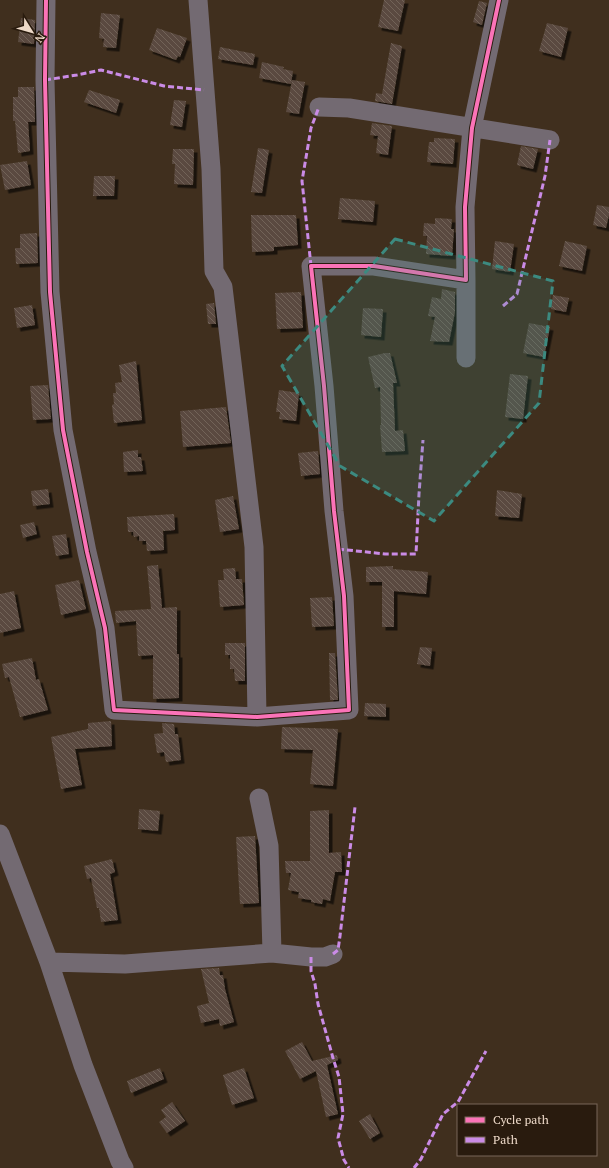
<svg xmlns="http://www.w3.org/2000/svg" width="609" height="1168" viewBox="0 0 609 1168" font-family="'PT Serif',serif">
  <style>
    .building { fill: url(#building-back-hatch); filter: url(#shadow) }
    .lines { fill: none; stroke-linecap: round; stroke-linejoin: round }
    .minor { stroke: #736a72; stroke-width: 19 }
    .quiet { stroke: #ca8be6; stroke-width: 3; stroke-dasharray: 6 3; stroke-linecap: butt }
    .cycleway-casing { stroke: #291b0e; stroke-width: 6 }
    .cycleway { stroke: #fb73b8; stroke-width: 4 }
    .marked { fill: #3c8a80; fill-opacity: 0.2; stroke: #3c8a80; stroke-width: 3; stroke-dasharray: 8 5; stroke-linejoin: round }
  </style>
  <defs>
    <pattern id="building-back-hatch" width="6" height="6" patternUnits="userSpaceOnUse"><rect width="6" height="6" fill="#5a4a3f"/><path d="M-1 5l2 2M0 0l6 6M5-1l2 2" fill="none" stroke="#726459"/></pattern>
    <filter id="shadow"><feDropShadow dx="3.5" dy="3.5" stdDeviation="0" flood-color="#0009"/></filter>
  </defs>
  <rect width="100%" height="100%" fill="#402f1e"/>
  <path class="building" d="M384,0H405L398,31L378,27Z
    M479,1L487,3L482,25L473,22Z
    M101,13L120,15L116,48L103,47L104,39L99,38Z
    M21,18L35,20L34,44L18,42Z
    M547,23L568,28L561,57L539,51Z
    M157,28L187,38L180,57L178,56L176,60L149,50Z
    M391,43L402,46L392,104L375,101L376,93L382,94Z
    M220,47L255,54L253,65L218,59Z
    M262,62L284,67L283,69L293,71L291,84L259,78Z
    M292,80L305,82L299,114L286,112Z
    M18,87H34L35,122H28L30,151L18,153L15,121H13V97H18Z
    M89,90L120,100L116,113L84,102Z
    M174,100L186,101L182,127L170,125Z
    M372,123L392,126L388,155L376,153L378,136L370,135Z
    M434,138L455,139L453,164L427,162L429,142H434Z
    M521,146L538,149L533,169L517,165Z
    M258,148L269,150L262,193L251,192Z
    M173,149H194L193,185L174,184L175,164H172Z
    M27,161L31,185L5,190L0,165Z
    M94,176H115L114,196H93Z
    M340,198L375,201L373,222L338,219Z
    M597,205L609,207V215L606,228L593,225Z
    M251,215H296L298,245L274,247V251L252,252Z
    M435,218L452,219L451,229H454L452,256L426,254L427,236H423L424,223L435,224Z
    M37,233L38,263L16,264L15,248H20V234Z
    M495,241L514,244L510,272L492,269Z
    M565,241L587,246L582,271L559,266Z
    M442,289L455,292V312L449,342L430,341L435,317L428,316L432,297L441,299Z
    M301,292L303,328L277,329L275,293Z
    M553,295L569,298L566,312L551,309Z
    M214,303L216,324H208L206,304Z
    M32,305L35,325L17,328L14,308Z
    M363,308L383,309L381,337L361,335Z
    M529,323L550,327L544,357L523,353Z
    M385,353H390L397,383H393L395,431L403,430L405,451L382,452L380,425H381L380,387L375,388L368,357Z
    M136,361L142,420L114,423L112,405L114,404L113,393H116L115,383L122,382L119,365Z
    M510,374L528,376L523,419L505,417Z
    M48,385L51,419L33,420L30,386Z
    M279,390L299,393L296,421L279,419L280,412H276Z
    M226,407L231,443L183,447L180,411Z
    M138,450V457H141L143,471L124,472L123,452Z
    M318,451L320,474L301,476L298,453Z
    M48,489L50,504L33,506L31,491Z
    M497,490L522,494L519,518L495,516Z
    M233,496L239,529L220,532L215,500Z
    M174,514L175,530L163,531L164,550L147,551L146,541H139V536L134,537L133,532H128L127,517Z
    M34,522L37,534L23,538L20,525Z
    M66,534L69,554L56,556L52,536Z
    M158,565L162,608L177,607V654H179V698L153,699V655L138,656L136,621L116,623L115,611L151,609L147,566Z
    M393,566V569L428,572L426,594L394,591V627H382V582H366V567Z
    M235,568L236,579H242L244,605L220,607L218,580H224L223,569Z
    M79,580L86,609L61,615L55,585Z
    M14,591L21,628L0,633V594Z
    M332,597L334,626L312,627L310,598Z
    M225,643H245V681H235L234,669H230V655H225Z
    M420,647L432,648L430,666L417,664Z
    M329,653H335L338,700H330Z
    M32,658L36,680L39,679L48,710L20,717L9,677L5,678L2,664Z
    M365,703L386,704V717L364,716Z
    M111,721L112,746L75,749L82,785L61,789L51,737L88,729V723Z
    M162,723L174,724L175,734H178L181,760L166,762L164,752L157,753L154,734L163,733Z
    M282,727L338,729L333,786L310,784L313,750L281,749Z
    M139,809L160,811L158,831L138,829Z
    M329,810V853L341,852L342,872H335L330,901L323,899L322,904L311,902V900L298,898L299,892L288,890L291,873H286L285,861H310V811Z
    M255,836L259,903L240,904L236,837Z
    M112,859L115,872L110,874L118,920L101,922L99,908H97L91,878L87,879L84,866Z
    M219,968L220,975H223L225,989L234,1022L220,1026L219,1019L201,1023L197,1006L209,1003L201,969Z
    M302,1042L312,1061L337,1055L338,1060L327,1065L338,1114L326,1117L316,1071L300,1079L291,1062L285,1051Z
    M160,1068L164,1079L131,1093L127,1081Z
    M244,1068L254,1098L232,1105L223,1075Z
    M172,1102L185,1121L167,1133L159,1122L166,1117L161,1110Z
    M370,1114L380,1133L370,1139L359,1121Z"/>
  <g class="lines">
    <path class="minor" d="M46,0L45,80L50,292L63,430L87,552L105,628L114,710L257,717L349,710L344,596L334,511L324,386L311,266H374L466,280L465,207L472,128L499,0
      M198,0L211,169L214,271L223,287L254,547L257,717
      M319,107L349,108L550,140
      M466,358V280
      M259,798L269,846L272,953
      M0,834L49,962L83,1065L120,1161L124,1168
      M49,962L125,964L272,953L311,957H325L333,954"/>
    <path class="quiet" d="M45,80L77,75L101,70L164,86L204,90
      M311,266L302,181L311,128L319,107
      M503,306L517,294L545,176L550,140
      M338,549L385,554H416L419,494L423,440
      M333,954L338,950L340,936L355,807
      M311,957V971L315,984L318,1004L333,1058L339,1077L343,1114L338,1138L344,1160L349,1168
      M414,1168L421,1159L443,1114L458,1102L486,1051"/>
    <defs>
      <path id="cycleway" d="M46,0L45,80L50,292L63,430L87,552L105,628L114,710L257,717L349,710L344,596L334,511L324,386L311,266H374L466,280L465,207L472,128L499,0"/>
    </defs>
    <use href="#cycleway" class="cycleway-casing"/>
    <use href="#cycleway" class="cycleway"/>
  </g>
  <path class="marked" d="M395,239L553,281L539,403L434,521L340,466L282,366Z"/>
  <rect x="457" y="1104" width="140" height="52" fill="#291b0e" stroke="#786759"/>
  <rect x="465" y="1117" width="20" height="6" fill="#fb73b8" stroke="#786759"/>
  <text x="493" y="1124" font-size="12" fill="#eedac9">Cycle path</text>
  <rect x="465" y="1137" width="20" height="6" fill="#ca8be6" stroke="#786759"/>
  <text x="493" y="1144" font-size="12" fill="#eedac9">Path</text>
  <g transform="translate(32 32) rotate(127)" stroke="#291b0e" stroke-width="3" paint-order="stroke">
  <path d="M0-3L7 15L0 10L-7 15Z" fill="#eedac9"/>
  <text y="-6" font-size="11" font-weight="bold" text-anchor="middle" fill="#eedac9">N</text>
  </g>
</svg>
